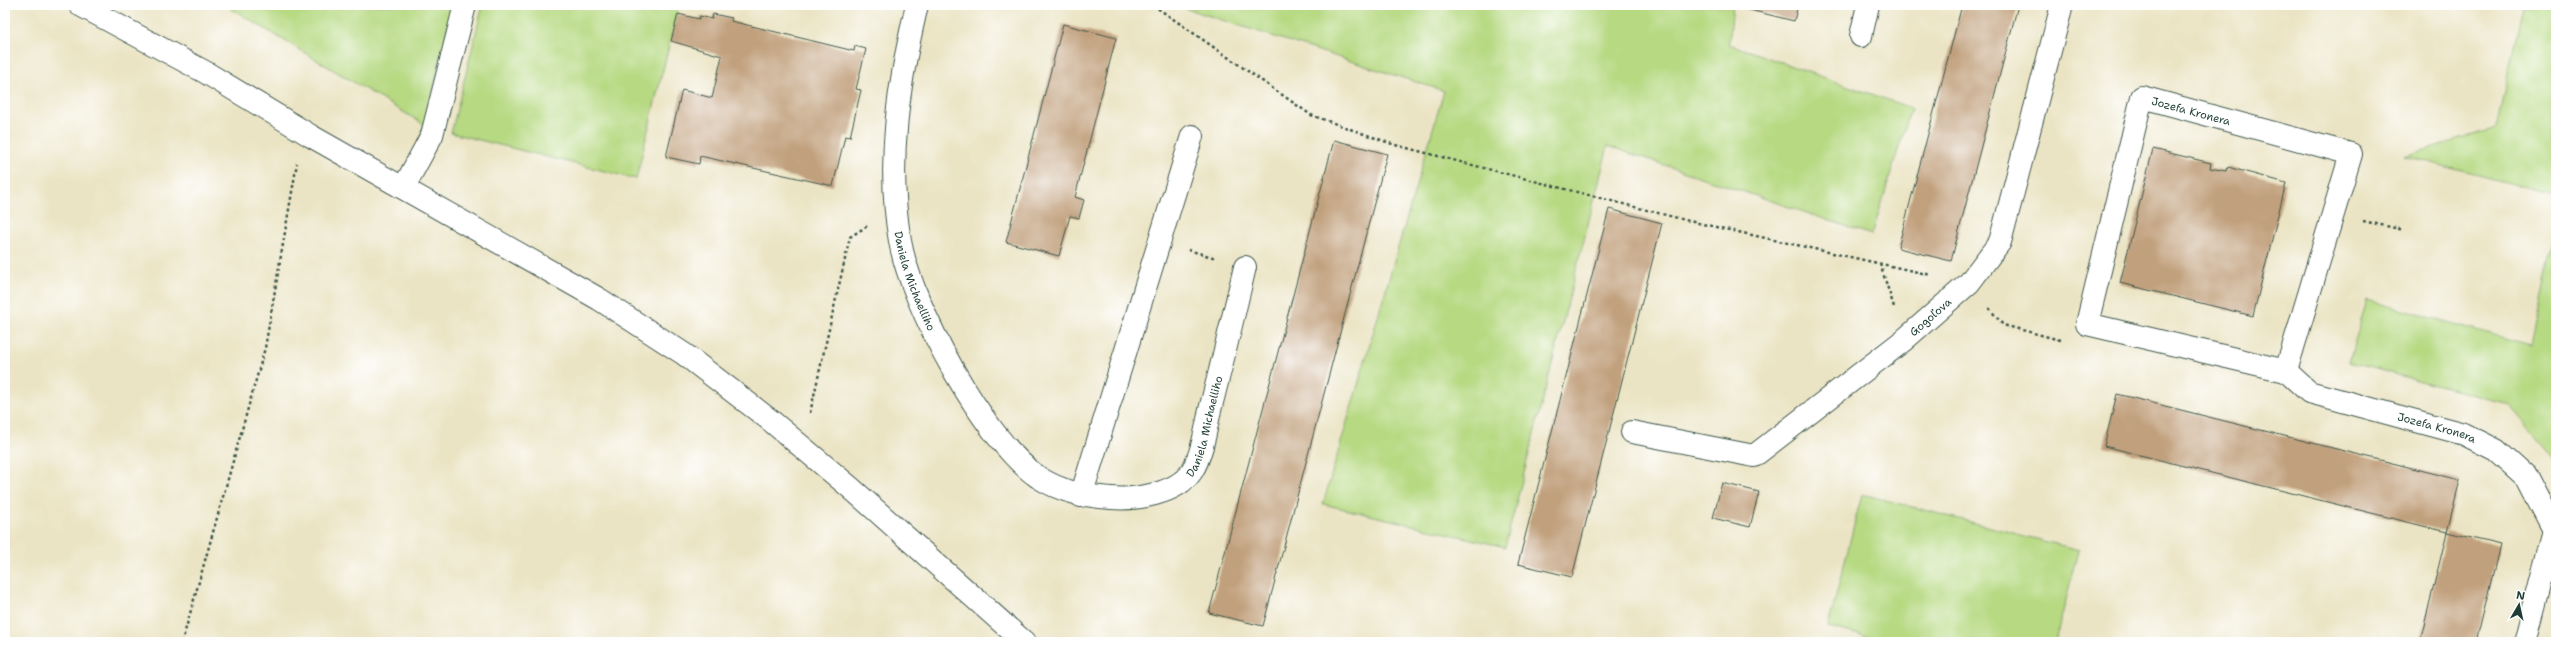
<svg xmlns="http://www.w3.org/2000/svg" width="2561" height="647" viewBox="0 0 2561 647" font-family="'Shantell Sans',sans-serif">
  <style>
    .green { fill: #b6d981; stroke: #6a8b5a }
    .building { fill: #c1a07d }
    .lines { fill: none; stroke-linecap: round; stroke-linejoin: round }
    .lane-casing { stroke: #3e564a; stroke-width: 24 }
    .street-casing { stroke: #3e564a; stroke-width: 24 }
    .path { stroke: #3e564a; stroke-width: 2.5; stroke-dasharray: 3 3; stroke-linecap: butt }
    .lane { stroke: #fff; stroke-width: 22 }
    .street { stroke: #fff; stroke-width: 22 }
    .labels { text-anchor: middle; stroke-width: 3; stroke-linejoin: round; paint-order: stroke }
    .street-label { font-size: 11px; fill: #1f3d34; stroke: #fff }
  </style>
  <rect width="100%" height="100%" fill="#fff"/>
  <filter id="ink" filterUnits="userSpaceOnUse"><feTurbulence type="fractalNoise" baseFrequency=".025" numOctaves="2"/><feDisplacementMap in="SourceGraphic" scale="8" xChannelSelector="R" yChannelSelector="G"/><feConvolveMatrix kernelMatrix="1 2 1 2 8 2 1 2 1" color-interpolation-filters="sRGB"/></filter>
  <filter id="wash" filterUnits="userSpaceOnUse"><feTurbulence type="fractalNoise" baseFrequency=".012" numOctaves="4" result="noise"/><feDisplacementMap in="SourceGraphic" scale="16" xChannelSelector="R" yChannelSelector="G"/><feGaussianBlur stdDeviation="0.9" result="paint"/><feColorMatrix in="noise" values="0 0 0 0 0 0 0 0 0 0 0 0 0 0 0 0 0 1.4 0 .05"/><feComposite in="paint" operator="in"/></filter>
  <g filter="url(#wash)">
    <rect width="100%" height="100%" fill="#ebe4c4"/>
    <path class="green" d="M225,5H453L425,125Z
      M483,5H679L636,179L451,133Z
      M1175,5H1733L1729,44L1911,108L1872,235L1608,146L1505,547L1323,504L1444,91Z
      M2523,5H2556V195L2404,156L2496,128Z
      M2556,236V459L2508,404L2349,362L2367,300L2531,345Z
      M1862,494L2079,550L2055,642H1888L1828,627Z"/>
    <g id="blocks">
      <path class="building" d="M1743,5H1798L1794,21L1742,8Z
        M1962,5H2018L1951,261L1898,248Z
        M678,14L699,19L700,16L712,19L713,14L732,18L731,21L854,51L855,46L866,49L856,89L861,90L850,137L845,136L833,186L700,156L699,164L666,157L682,90L712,98L722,56L671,41Z
        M1063,24L1116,38L1075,197L1084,200L1079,218L1070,216L1059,256L1006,242Z
        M1334,140L1387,154L1263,626L1209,613Z
        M2153,149L2211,163L2210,168L2227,171L2228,167L2286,183L2253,316L2120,283Z
        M1609,209L1662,223L1572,577L1518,564Z
        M2117,394L2460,480L2447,532L2500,545L2476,642H2420L2447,532L2104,446Z
        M1722,483L1759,492L1750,527L1713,518Z"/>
    </g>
  </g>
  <g filter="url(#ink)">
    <use href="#blocks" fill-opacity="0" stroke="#3e564a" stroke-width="1"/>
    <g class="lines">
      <defs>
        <path id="lane" d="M1861,36L1868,5
          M404,187L432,135L465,5"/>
        <g id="street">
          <path d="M80,5L205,72L311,136L599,299L684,354L770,420L852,489L1024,642"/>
          <path id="s1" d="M917,5C899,81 886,162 900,241C911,305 984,440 1038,477C1061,492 1084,496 1111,498C1136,500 1177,494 1192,471C1203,453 1206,426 1211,406C1223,360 1234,313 1245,267"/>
          <path id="s2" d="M2286,371L2351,154L2142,97L2087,324L2286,371L2309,392L2464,434L2496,450L2527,478L2554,530"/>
          <path id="s3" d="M1632,432L1754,456L1904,340L1969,283L2000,242L2062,5"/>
          <path d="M1081,496L1192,136"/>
          <path d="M2525,642L2554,530L2556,531"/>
        </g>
      </defs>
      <use href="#lane" class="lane-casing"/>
      <use href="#street" class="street-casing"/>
      <path class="path" d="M1153,5L1311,115L1395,145L1689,221L1931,275
        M2363,221L2404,230
        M1188,250L1216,258
        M1880,264L1894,307
        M1989,308L2003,325L2060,340
        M810,413L850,237L867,226
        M182,642L265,348L297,163"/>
      <use href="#lane" class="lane"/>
      <use href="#street" class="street"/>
    </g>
  </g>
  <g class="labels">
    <g class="street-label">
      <text transform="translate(2191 111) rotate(15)" y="4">Jozefa Kronera</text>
      <text dy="4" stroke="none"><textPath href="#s1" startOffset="281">Daniela Michaelliho</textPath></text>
      <text dy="4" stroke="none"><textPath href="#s3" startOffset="349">Gogoľova</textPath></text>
      <text dy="4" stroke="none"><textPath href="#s1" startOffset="728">Daniela Michaelliho</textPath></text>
      <text dy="4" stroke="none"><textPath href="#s2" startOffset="1045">Jozefa Kronera</textPath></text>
    </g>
  </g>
  <rect width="2561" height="647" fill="none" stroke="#fff" stroke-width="20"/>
  <g transform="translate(2519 605) rotate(9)" stroke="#ffffff" stroke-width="3" paint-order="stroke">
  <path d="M0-3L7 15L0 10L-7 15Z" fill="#1f3d34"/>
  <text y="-6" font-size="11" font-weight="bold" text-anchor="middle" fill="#1f3d34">N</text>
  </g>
</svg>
